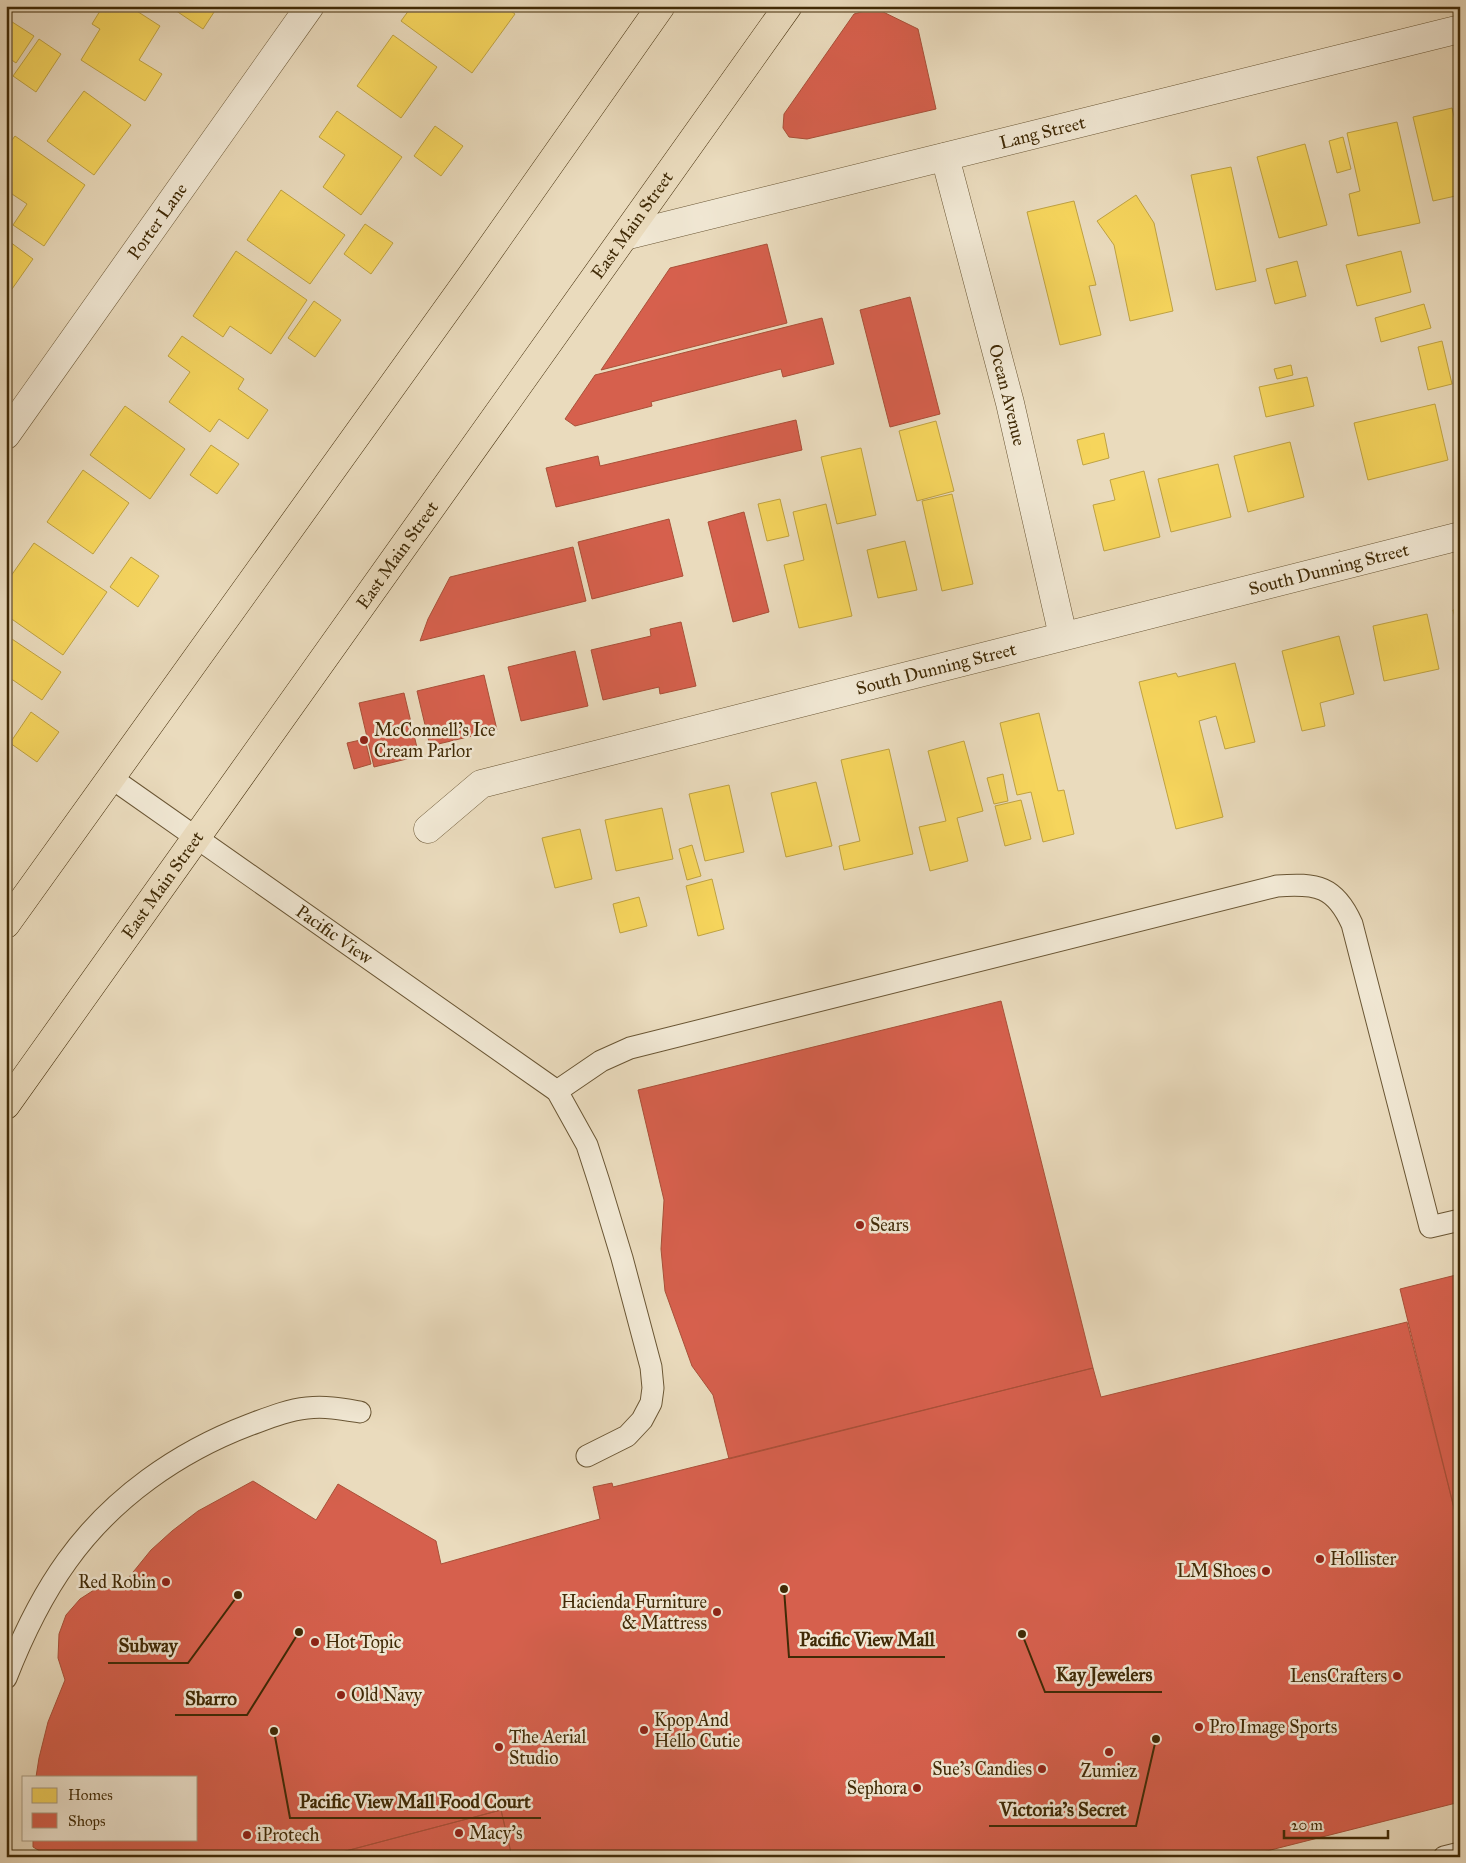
<svg xmlns="http://www.w3.org/2000/svg" width="1466" height="1863" viewBox="0 0 1466 1863" font-family="'IM FELL Great Primer',serif">
  <style>
    .homes { fill: #f6d55c; stroke: #bfa242 }
    .shops { fill: #d6604d; stroke: #a95038 }
    .lines { fill: none; stroke-linecap: round; stroke-linejoin: round }
    .lane-casing { stroke: #6a5634; stroke-width: 23 }
    .street-casing { stroke: #6a5634; stroke-width: 29 }
    .primary-casing { stroke: #402a06; stroke-width: 29 }
    .lane { stroke: #f1e8d4; stroke-width: 21 }
    .street { stroke: #f1e8d4; stroke-width: 28 }
    .primary { stroke: #eadbbd; stroke-width: 28 }
    .poi-dot { fill: #8f2418; stroke: #f1e8d4; stroke-width: 2 }
    .labels { text-anchor: middle; stroke-width: 5; stroke-linejoin: round; paint-order: stroke }
    .street-label { font-size: 18px; fill: #402a06; stroke: #f1e8d4 }
    .poi-label { font-size: 18px; fill: #402a06; stroke: #f1e8d4; text-anchor: start }
    .leader { fill: none; stroke: #402a06; stroke-width: 2 }
    .callout-dot { fill: #402a06; stroke: #f1e8d4; stroke-width: 2 }
    .callout-label { font-size: 19px; text-anchor: middle; font-weight: bold; fill: #402a06; stroke: #f1e8d4; stroke-width: 5; stroke-linejoin: round; paint-order: stroke }
  </style>
  <rect width="100%" height="100%" fill="#eadbbd"/>
  <filter id="stains"><feTurbulence type="fractalNoise" baseFrequency=".004" numOctaves="4"/><feColorMatrix values="0 0 0 0 .2 0 0 0 0 .09 0 0 0 0 .02 0 0 0 .5 -.17"/></filter>
  <radialGradient id="worn" r=".72"><stop offset=".6" stop-color="#630" stop-opacity="0"/><stop offset="1" stop-color="#630" stop-opacity=".3"/></radialGradient>
  <path class="homes" d="M103,6H129L160,26L139,60L162,74L145,101L81,60L100,29L92,24Z
    M169,6H218L203,29Z
    M412,6H504L515,14L472,73L401,21Z
    M6,18L34,36L16,63L6,56Z
    M393,35L437,67L401,118L357,86Z
    M39,39L61,54L36,92L13,76Z
    M84,91L131,125L94,175L47,141Z
    M1452,108L1460,141V195L1433,201L1413,117Z
    M337,111L402,157L361,215L323,187L345,155L319,137Z
    M1397,122L1420,223L1358,236L1349,194L1360,191L1347,133Z
    M435,126L463,146L441,176L414,156Z
    M15,136L85,185L44,246L13,225L27,204L6,190V148Z
    M1343,137L1351,169L1337,173L1329,141Z
    M1305,144L1327,225L1279,238L1257,157Z
    M1231,167L1256,281L1216,290L1191,175Z
    M281,190L345,235L310,284L247,240Z
    M1136,195L1154,223L1173,311L1130,321L1114,245L1097,221Z
    M1074,201L1096,285L1089,286L1101,335L1060,345L1027,212Z
    M365,224L393,243L371,274L344,254Z
    M6,239L33,259L12,289L6,285Z
    M236,251L307,300L271,354L230,326L223,337L193,316Z
    M1401,251L1411,292L1357,306L1346,265Z
    M1297,261L1306,296L1275,304L1266,269Z
    M314,301L341,320L315,357L288,338Z
    M1424,304L1431,328L1381,342L1375,318Z
    M182,336L244,379L238,389L268,410L248,439L219,419L210,432L169,402L190,372L168,356Z
    M1442,341L1452,384L1428,390L1418,347Z
    M1291,365L1293,375L1277,379L1274,369Z
    M1307,377L1314,406L1266,417L1259,387Z
    M1435,404L1448,460L1368,480L1354,423Z
    M125,406L185,449L150,499L90,455Z
    M936,421L954,491L917,501L899,431Z
    M1104,433L1109,458L1083,465L1077,440Z
    M1290,442L1304,497L1248,512L1234,456Z
    M211,445L239,464L217,494L190,475Z
    M861,448L876,515L837,524L821,457Z
    M1218,464L1231,517L1171,532L1158,479Z
    M83,470L129,503L93,554L47,522Z
    M1144,471L1160,537L1104,551L1093,505L1115,500L1110,480Z
    M952,494L973,584L942,591L922,501Z
    M780,499L789,536L767,541L758,504Z
    M826,504L852,616L799,628L784,565L804,560L793,512Z
    M905,541L917,590L878,598L867,550Z
    M34,543L107,592L63,655L6,615V583Z
    M131,557L159,576L138,607L110,587Z
    M1460,608V638L1453,610Z
    M1427,614L1439,669L1384,681L1373,626Z
    M6,635L61,672L42,700L10,678L6,684Z
    M1339,636L1354,694L1320,703L1325,726L1302,731L1282,651Z
    M1235,663L1255,742L1225,749L1216,716L1199,721L1223,817L1176,829L1139,682L1176,673L1178,677Z
    M31,712L59,732L37,762L10,743Z
    M1039,713L1058,791L1064,790L1074,834L1043,842L1031,792L1017,795L1000,723Z
    M964,741L983,811L957,818L968,861L930,871L919,827L946,821L928,751Z
    M889,749L913,854L844,870L839,846L860,841L841,760Z
    M1003,774L1008,801L994,804L987,778Z
    M816,782L832,846L786,857L771,793Z
    M729,785L744,852L705,861L689,794Z
    M1021,800L1031,839L1005,846L995,806Z
    M662,808L673,859L616,871L605,820Z
    M580,829L592,879L555,888L542,838Z
    M692,845L701,876L687,880L679,849Z
    M712,879L724,929L698,936L686,886Z
    M639,897L647,926L620,933L613,904Z"/>
  <path class="shops" d="M875,8L918,29L936,109L807,139L789,137L783,128L784,114L854,14Z
    M767,244L787,323L601,370L670,268Z
    M910,297L940,414L890,427L860,310Z
    M822,318L834,364L783,377L781,369L651,402L652,406L575,426L565,419L595,375Z
    M796,420L802,450L556,507L546,468L598,456L600,466Z
    M744,512L769,612L733,622L708,522Z
    M669,519L683,576L592,599L578,542Z
    M573,547L586,601L420,641L428,619L450,577Z
    M681,622L696,686L660,694L659,687L603,700L591,650L651,636L650,629Z
    M575,651L588,706L521,721L508,667Z
    M484,675L497,730L430,746L417,691Z
    M404,693L419,756L374,767L359,703Z
    M365,739L371,764L354,769L347,743Z
    M1001,1001L1093,1368L729,1459L713,1395L692,1366L665,1291L661,1249L664,1200L638,1090Z
    M1460,1274V1532L1400,1289Z
    M1407,1322L1460,1532V1802L1243,1857H512L501,1810L323,1857H50L33,1847V1839H196V1777H36L39,1758L48,1722L65,1680L58,1658L59,1634L66,1615L80,1599L94,1590L121,1587L151,1550L172,1531L198,1511L253,1481L316,1520L338,1484L436,1541L441,1564L600,1519L593,1487L612,1483L613,1487L1093,1368L1101,1397Z
    M501,1810L512,1857H323Z"/>
  <g class="lines">
    <defs>
      <g id="lane">
        <path id="s1" d="M110,777L557,1091L587,1145L599,1182L622,1258L651,1367L653,1388L651,1403L642,1420L627,1436L587,1456"/>
        <path d="M557,1091L601,1061L630,1048L1277,886C1317,883 1335,886 1352,924L1430,1227L1460,1220"/>
        <path d="M6,1678C22,1637 41,1597 67,1561C112,1498 178,1452 249,1425C268,1418 287,1410 307,1408C326,1406 342,1409 360,1412"/>
        <path d="M1444,1857L1460,1853"/>
      </g>
      <g id="street">
        <path id="s2" d="M945,157L1010,403L1063,636"/>
        <path id="s3" d="M625,236L1460,29"/>
        <path id="s4" d="M6,435L310,6"/>
        <path id="s5" d="M428,829L481,784L1460,536"/>
      </g>
      <g id="primary">
        <path d="M6,924L471,276L661,6"/>
        <path id="s6" d="M6,1105L788,6"/>
      </g>
    </defs>
    <use href="#lane" class="lane-casing"/>
    <use href="#street" class="street-casing"/>
    <use href="#primary" class="primary-casing"/>
    <use href="#lane" class="lane"/>
    <use href="#street" class="street"/>
    <use href="#primary" class="primary"/>
  </g>
  <g class="poi-dot">
    <circle cx="364" cy="740" r="5"/>
    <circle cx="860" cy="1225" r="5"/>
    <circle cx="1320" cy="1559" r="5"/>
    <circle cx="1266" cy="1571" r="5"/>
    <circle cx="166" cy="1582" r="5"/>
    <circle cx="717" cy="1612" r="5"/>
    <circle cx="315" cy="1642" r="5"/>
    <circle cx="1397" cy="1676" r="5"/>
    <circle cx="341" cy="1695" r="5"/>
    <circle cx="1199" cy="1727" r="5"/>
    <circle cx="644" cy="1730" r="5"/>
    <circle cx="499" cy="1747" r="5"/>
    <circle cx="1109" cy="1752" r="5"/>
    <circle cx="1042" cy="1769" r="5"/>
    <circle cx="917" cy="1788" r="5"/>
    <circle cx="459" cy="1833" r="5"/>
    <circle cx="247" cy="1835" r="5"/>
  </g>
  <g class="labels">
    <g class="street-label">
      <text dy="6" stroke="none"><textPath href="#s3" startOffset="430">Lang Street</textPath></text>
      <text dy="6" stroke="none"><textPath href="#s4" startOffset="262">Porter Lane</textPath></text>
      <text dy="6" stroke="none"><textPath href="#s6" startOffset="1080">East Main Street</textPath></text>
      <text dy="6" stroke="none"><textPath href="#s2" startOffset="246">Ocean Avenue</textPath></text>
      <text dy="6" stroke="none"><textPath href="#s6" startOffset="675">East Main Street</textPath></text>
      <text dy="6" stroke="none"><textPath href="#s5" startOffset="944">South Dunning Street</textPath></text>
      <text dy="6" stroke="none"><textPath href="#s5" startOffset="539">South Dunning Street</textPath></text>
      <text dy="6" stroke="none"><textPath href="#s6" startOffset="270">East Main Street</textPath></text>
      <text dy="6" stroke="none"><textPath href="#s1" startOffset="274">Pacific View</textPath></text>
    </g>
    <g class="poi-label">
      <text x="374" y="736">McConnell's Ice<tspan x="374" dy="21">Cream Parlor</tspan></text>
      <text x="870" y="1231">Sears</text>
      <text x="1330" y="1565">Hollister</text>
      <text x="1256" y="1577" text-anchor="end">LM Shoes</text>
      <text x="156" y="1588" text-anchor="end">Red Robin</text>
      <text x="707" y="1608" text-anchor="end">Hacienda Furniture<tspan x="707" dy="21">&amp; Mattress</tspan></text>
      <text x="325" y="1648">Hot Topic</text>
      <text x="1387" y="1682" text-anchor="end">LensCrafters</text>
      <text x="351" y="1701">Old Navy</text>
      <text x="654" y="1726">Kpop And<tspan x="654" dy="21">Hello Cutie</tspan></text>
      <text x="1209" y="1733">Pro Image Sports</text>
      <text x="509" y="1743">The Aerial<tspan x="509" dy="21">Studio</tspan></text>
      <text x="1032" y="1775" text-anchor="end">Sue's Candies</text>
      <text x="1109" y="1777" text-anchor="middle">Zumiez</text>
      <text x="907" y="1794" text-anchor="end">Sephora</text>
      <text x="469" y="1839">Macy's</text>
      <text x="257" y="1841">iProtech</text>
    </g>
  </g>
  <path class="leader" d="M784 1589L789 1657H945M238 1595L188 1663H108M1022 1634L1045 1692H1162M299 1632L247 1715H175M274 1731L290 1818H541M1156 1739L1136 1826H989"/>
  <g class="callout-dot">
    <circle cx="784" cy="1589" r="5"/>
    <circle cx="238" cy="1595" r="5"/>
    <circle cx="1022" cy="1634" r="5"/>
    <circle cx="299" cy="1632" r="5"/>
    <circle cx="274" cy="1731" r="5"/>
    <circle cx="1156" cy="1739" r="5"/>
  </g>
  <g class="callout-label">
    <text x="867" y="1646">Pacific View Mall</text>
    <text x="148" y="1652">Subway</text>
    <text x="1104" y="1681">Kay Jewelers</text>
    <text x="211" y="1705">Sbarro</text>
    <text x="415" y="1808">Pacific View Mall Food Court</text>
    <text x="1063" y="1816">Victoria's Secret</text>
  </g>
  <rect width="1466" height="1863" fill="none" stroke="#eadbbd" stroke-width="25"/>
  <rect x="8" y="8" width="1451" height="1848" fill="none" stroke="#402a06" stroke-width="2.5"/>
  <rect x="12" y="12" width="1441" height="1838" fill="none" stroke="#402a06"/>
  <rect x="22" y="1776" width="175" height="65" fill="#f1e8d4" stroke="#aa9c82"/>
  <rect x="32" y="1788" width="25" height="15" fill="#f6d55c" stroke="#aa9c82"/>
  <text x="68" y="1800" font-size="15" fill="#402a06">Homes</text>
  <rect x="32" y="1813" width="25" height="15" fill="#d6604d" stroke="#aa9c82"/>
  <text x="68" y="1826" font-size="15" fill="#402a06">Shops</text>
  <path d="M1284 1830v8h104v-8" fill="none" stroke="#402a06" stroke-width="2.5"/>
  <text x="1291" y="1830" font-size="15" fill="#402a06" stroke="#f1e8d4" stroke-width="4" paint-order="stroke">20 m</text>
  <rect width="100%" height="100%" filter="url(#stains)"/>
  <rect width="100%" height="100%" fill="url(#worn)"/>
</svg>
